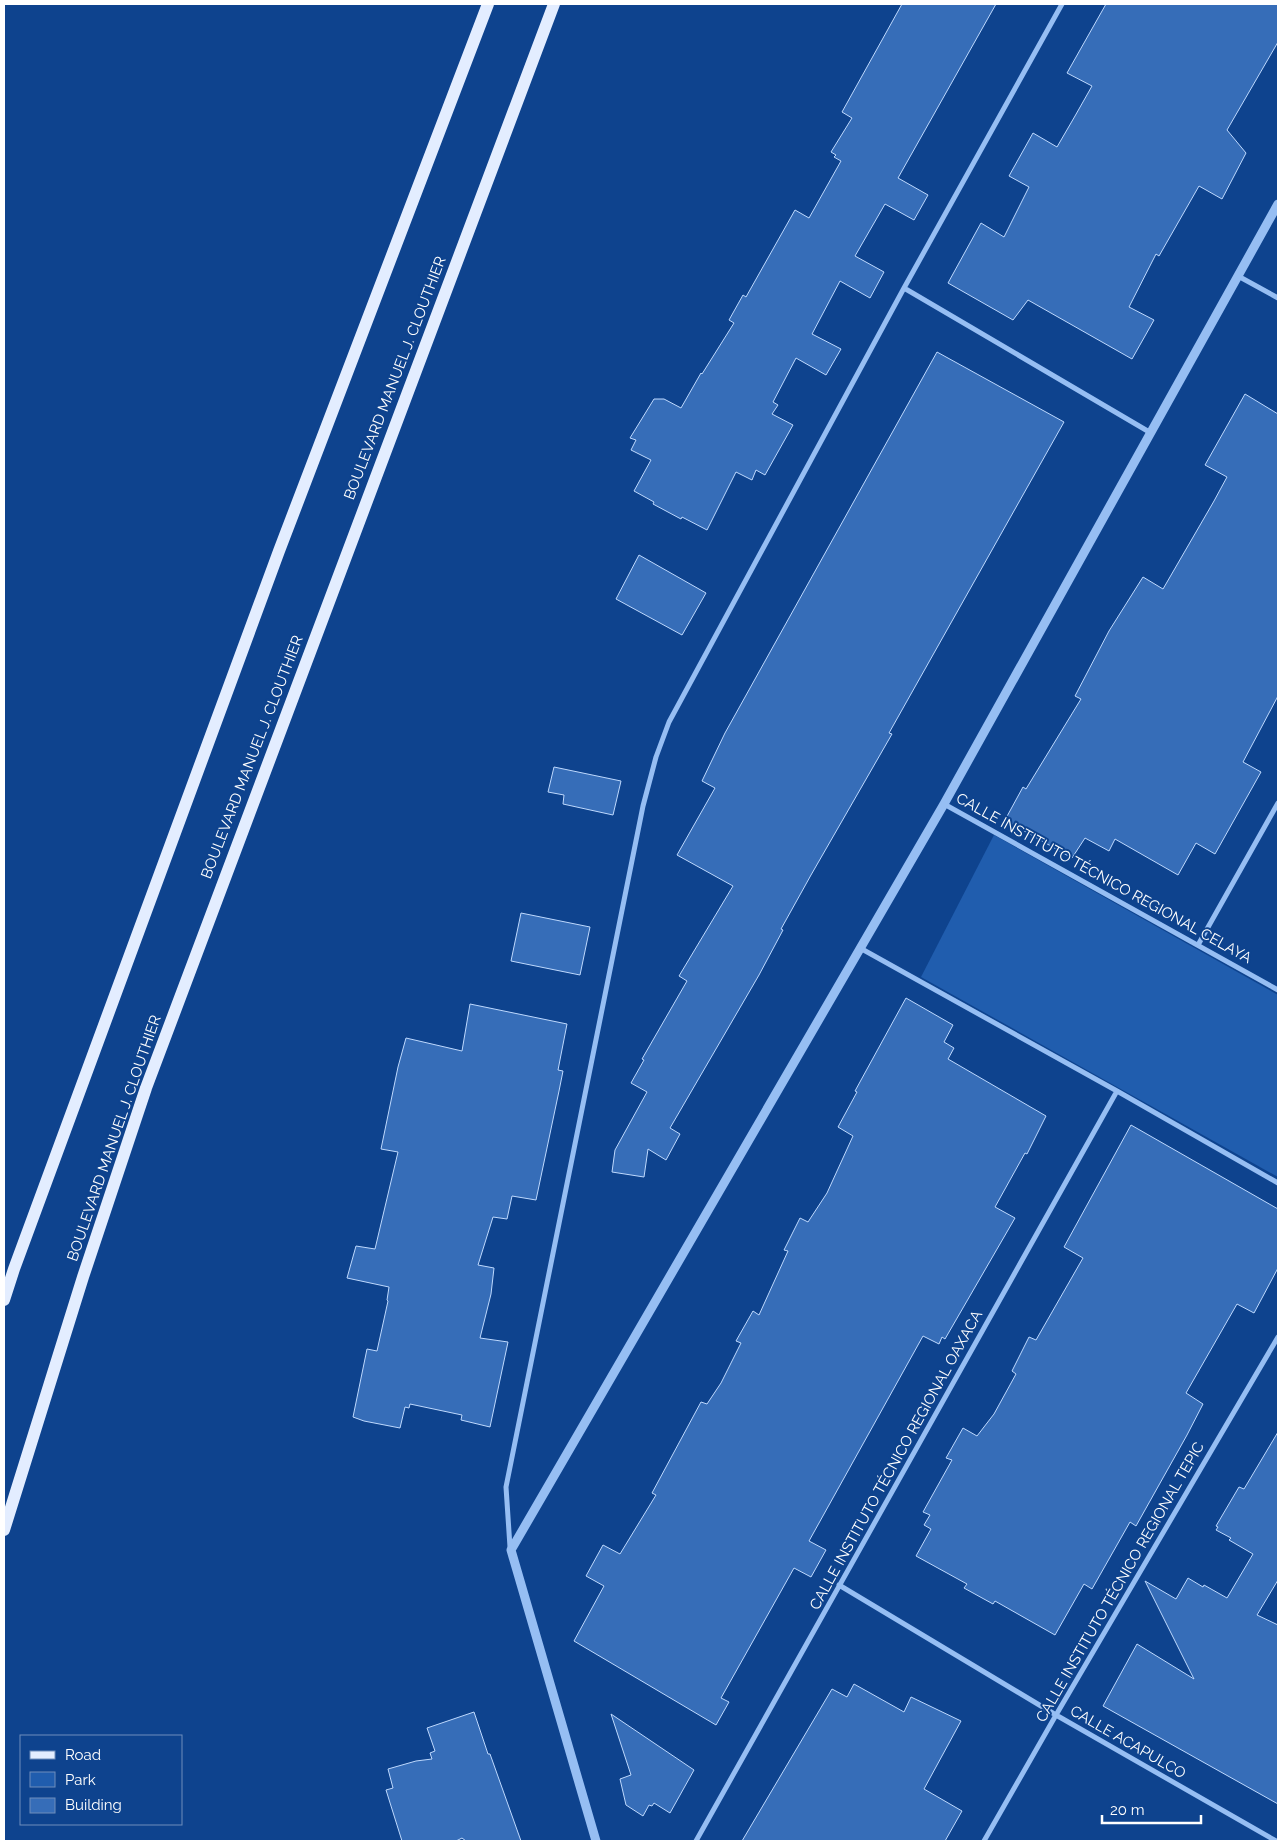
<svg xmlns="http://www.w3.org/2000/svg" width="1282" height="1845" viewBox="0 0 1282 1845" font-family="Raleway,sans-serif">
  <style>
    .green { fill: #205dae }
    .building { fill: #366db8; stroke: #bed9fe }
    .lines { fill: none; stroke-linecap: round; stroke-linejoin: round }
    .minor { stroke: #96bef3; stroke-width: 5 }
    .tertiary { stroke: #96bef3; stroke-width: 9 }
    .primary { stroke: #e3edff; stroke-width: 12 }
    .labels { text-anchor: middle; stroke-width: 4; stroke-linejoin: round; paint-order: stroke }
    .street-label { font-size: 15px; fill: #fff; stroke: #0e438e }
  </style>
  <rect width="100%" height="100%" fill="#0e438e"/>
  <path class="green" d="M994,835L1278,995V1177L921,977Z"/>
  <path class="building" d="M902,4H996L898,178L928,195L914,220L885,204L855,256L884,272L870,298L840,281L812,334L841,349L826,375L796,358L773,402L778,405L772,414L793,425L765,475L756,470L752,480L736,472L707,530L682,517L681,519L653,504L654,502L634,491L651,460L631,450L636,440L630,438L654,399H664L681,408L701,373L702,374L734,323L729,320L743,295L746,297L795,210L809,218L841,161L834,157L836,155L831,152L852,118L842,112Z
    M1106,4H1278V42L1227,130L1246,153L1222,199L1199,186L1159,256L1156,254L1129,307L1154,320L1132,359L1028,300L1013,320L948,283L981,223L1004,237L1029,187L1009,176L1033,133L1057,147L1075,116L1092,86L1067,73Z
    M937,352L1064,422L889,733L892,734L811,875L781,929L783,930L759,975L670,1128L680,1134L666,1160L648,1149L644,1177L612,1172L615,1150L647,1092L631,1083L644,1060L642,1059L687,981L679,976L733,886L677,855L715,788L702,781L725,733Z
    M1245,394L1278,414V696L1243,762L1261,772L1215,854L1196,843L1178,875L1115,839L1109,851L1085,838L1072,858L1005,820L1023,787L1026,789L1081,699L1075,696L1109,631L1143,577L1163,589L1214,501L1227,477L1205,465Z
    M639,555L706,593L682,635L616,599Z
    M554,767L621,781L613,815L563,804L564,795L548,792Z
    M521,913L590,927L580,975L511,961Z
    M906,998L953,1025L944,1042L954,1048L948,1059L1046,1116L1027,1154L1025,1153L995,1207L1015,1218L945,1339L942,1337L939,1344L923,1336L809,1541L826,1550L811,1577L794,1568L721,1698L729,1702L716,1725L574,1641L604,1586L586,1576L603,1545L620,1554L656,1495L652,1493L701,1402L707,1404L721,1383L741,1343L736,1341L753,1311L759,1315L788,1251L784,1250L800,1218L808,1222L827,1193L853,1136L838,1127L857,1092L855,1091Z
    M470,1004L567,1024L558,1070L563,1071L559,1091L536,1200L512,1196L507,1219L493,1217L478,1265L494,1268L491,1294L480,1338L508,1342L490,1427L461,1420L462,1415L410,1404L409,1408L405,1407L400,1428L364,1421L353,1417L367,1349L377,1351L388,1301L387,1300L389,1287L347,1278L356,1246L375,1249L398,1152L381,1149L398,1067L406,1038L462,1051Z
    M1131,1125L1278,1209V1268L1254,1313L1237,1304L1186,1393L1203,1404L1187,1435L1136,1526L1130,1522L1092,1589L1084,1584L1055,1635L995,1601L993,1604L964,1588L967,1584L916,1556L931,1529L924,1525L930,1515L923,1512L952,1460L946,1458L963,1428L977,1436L994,1414L1016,1374L1012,1371L1029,1337L1036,1340L1083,1258L1064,1247Z
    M1278,1432V1580L1257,1615L1278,1625V1804L1103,1706L1137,1644L1194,1679L1145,1581L1176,1599L1188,1578L1203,1587L1204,1585L1227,1598L1253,1554L1229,1540L1231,1538L1216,1530L1218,1527L1216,1526L1239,1487L1244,1489Z
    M854,1684L904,1712L911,1697L961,1721L924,1789L962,1811L945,1841H742L832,1689L847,1697Z
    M474,1712L488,1754H490L521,1841H466L462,1838L456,1841H402L386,1790L393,1788L388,1769L416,1761L432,1759L430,1753L435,1751L427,1728Z
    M611,1714L694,1770L670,1813L654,1803L652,1806L649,1805L643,1816L626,1805L620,1779L631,1775Z"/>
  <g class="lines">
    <path class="minor" d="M1238,276L1278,298
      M904,288L1151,433
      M944,804L1278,990
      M1198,945L1278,803
      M860,948L1117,1091L1278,1183
      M510,1547L506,1487L643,806L656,757L669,722L904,288L1062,4
      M839,1585L1056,1715L1276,1841
      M696,1841L1117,1091
      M984,1841L1056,1715L1278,1337"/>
    <path class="tertiary" d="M596,1841L511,1550L944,804L1278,204"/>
    <path class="primary" d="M4,1300L14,1269L279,551L488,4
      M4,1530L83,1277L146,1088L554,4"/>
  </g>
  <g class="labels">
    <g class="street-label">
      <text transform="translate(395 378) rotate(-69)" y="5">BOULEVARD MANUEL J. CLOUTHIER</text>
      <text transform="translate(252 757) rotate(-69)" y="5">BOULEVARD MANUEL J. CLOUTHIER</text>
      <text transform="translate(1104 878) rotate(29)" y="5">CALLE INSTITUTO TÉCNICO REGIONAL CELAYA</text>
      <text transform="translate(114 1138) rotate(-71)" y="5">BOULEVARD MANUEL J. CLOUTHIER</text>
      <text transform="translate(896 1460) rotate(-61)" y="5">CALLE INSTITUTO TÉCNICO REGIONAL OAXACA</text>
      <text transform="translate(1120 1582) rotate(-60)" y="5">CALLE INSTITUTO TÉCNICO REGIONAL TEPIC</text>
      <text transform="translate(1128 1742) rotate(30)" y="5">CALLE ACAPULCO</text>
    </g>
  </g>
  <rect width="1282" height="1845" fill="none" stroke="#ffffff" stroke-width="10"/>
  <rect x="20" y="1735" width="162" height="90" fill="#0e438e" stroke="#6e8ebb"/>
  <rect x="30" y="1751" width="25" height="8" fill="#e3edff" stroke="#6e8ebb"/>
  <text x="65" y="1760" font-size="15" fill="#ffffff">Road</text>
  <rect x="30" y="1772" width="25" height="15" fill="#205dae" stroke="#6e8ebb"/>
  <text x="65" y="1785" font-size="15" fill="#ffffff">Park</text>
  <rect x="30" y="1798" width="25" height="15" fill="#366db8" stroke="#6e8ebb"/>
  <text x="65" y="1810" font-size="15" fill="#ffffff">Building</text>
  <path d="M1102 1815v8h99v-8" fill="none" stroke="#ffffff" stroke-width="2.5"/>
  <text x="1110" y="1815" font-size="15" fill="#ffffff" stroke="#0e438e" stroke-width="4" paint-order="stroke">20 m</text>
</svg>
